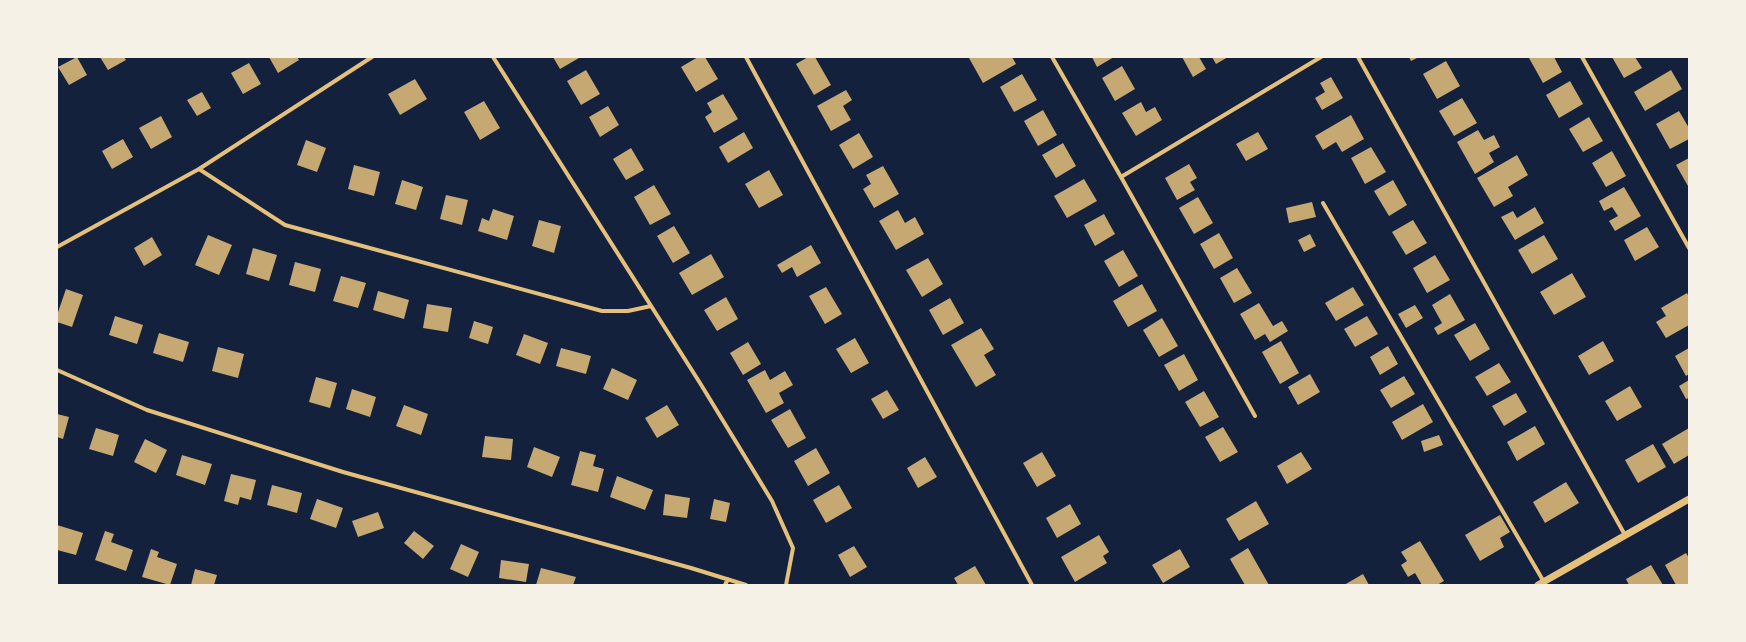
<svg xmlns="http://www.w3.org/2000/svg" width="1746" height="642" viewBox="0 0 1746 642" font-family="'PT Sans',sans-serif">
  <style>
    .building { fill: #c6a872 }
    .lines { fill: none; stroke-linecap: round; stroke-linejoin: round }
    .minor { stroke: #e5c07b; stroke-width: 4 }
    .tertiary { stroke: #e5c07b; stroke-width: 7 }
  </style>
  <rect width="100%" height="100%" fill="#14213d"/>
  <path class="building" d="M77,57L87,75L69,85L58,67Z
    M100,57H124L126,60L108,70Z
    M269,57H297L299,60L278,73Z
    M553,57H578L579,58L560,69Z
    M698,57H705L718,79L696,92L681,67Z
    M808,57H815L831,85L814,95L796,64Z
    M971,57H1012L1016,64L983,83L969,58Z
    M1092,57H1114L1097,67Z
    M1182,57H1199L1206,69L1193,77Z
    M1212,57H1228L1216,64Z
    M1409,57H1419L1411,61Z
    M1531,57H1554L1562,72L1543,83L1529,58Z
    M1612,57H1635L1642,68L1624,78Z
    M1446,61L1460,86L1437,99L1423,74Z
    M249,63L261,84L243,94L231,73Z
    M1122,66L1135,89L1115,101L1102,78Z
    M586,70L600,94L581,105L567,81Z
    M1671,70L1682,89L1645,111L1634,92Z
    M1022,74L1037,100L1014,112L1000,87Z
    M1331,77L1343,98L1322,110L1315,98L1325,92L1320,83Z
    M415,79L427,99L400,115L388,94Z
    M1570,81L1583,104L1559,118L1546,95Z
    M846,90L852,100L843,106L851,120L831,131L817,106Z
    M202,92L211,108L197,116L187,100Z
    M723,94L738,119L714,133L705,117L712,112L707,103Z
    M1462,98L1477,123L1454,136L1439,111Z
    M484,101L500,128L480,140L464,112Z
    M1141,102L1146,112L1155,107L1162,120L1136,136L1122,113Z
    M608,106L619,125L600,137L589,117Z
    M1043,110L1057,135L1038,146L1024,121Z
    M1679,111L1689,128V139L1670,149L1656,124Z
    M1351,115L1364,139L1342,152L1336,142L1323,150L1315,136Z
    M161,116L172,137L151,149L139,128Z
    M1589,117L1603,141L1583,152L1569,129Z
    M1478,130L1484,140L1494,135L1500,147L1489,153L1494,162L1475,174L1457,142Z
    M744,132L753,148L728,163L719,147Z
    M1258,132L1268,149L1246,161L1236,144Z
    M859,133L873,157L853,169L839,145Z
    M123,139L133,157L112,169L102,151Z
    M306,140L326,148L317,172L297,165Z
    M1063,143L1076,166L1056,178L1042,155Z
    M1371,147L1386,172L1365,184L1351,158Z
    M631,148L644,170L626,180L613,159Z
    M1612,151L1626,176L1606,187L1592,163Z
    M1517,155L1528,175L1508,187L1513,196L1494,207L1477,178Z
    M1689,158V186H1688L1676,165Z
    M1189,164L1197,178L1190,182L1195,190L1177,200L1165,178Z
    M354,165L380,172L374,196L348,189Z
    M883,166L899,194L874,208L863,189L871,184L866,175Z
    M769,170L783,195L759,208L745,184Z
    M1084,179L1097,201L1067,218L1054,196Z
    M402,180L423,187L416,210L395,204Z
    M1393,180L1407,205L1389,216L1374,191Z
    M654,185L671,214L650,225L634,197Z
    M1624,187L1641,216L1615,231L1609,221L1618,216L1612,207L1604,211L1599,201Z
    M446,195L468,200L462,225L440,219Z
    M1198,197L1213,223L1194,234L1179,208Z
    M1312,202L1316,217L1289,223L1286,208Z
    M1535,207L1544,223L1515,240L1501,217L1513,211L1517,218Z
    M493,209L514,216L507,240L478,231L482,218L489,221Z
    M898,210L905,223L915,217L924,234L896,250L879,221Z
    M1104,214L1115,234L1095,246L1084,225Z
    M539,220L561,226L554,253L532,246Z
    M1413,220L1427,243L1406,255L1392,232Z
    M674,226L690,253L673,263L657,236Z
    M1647,227L1659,247L1635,261L1624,240Z
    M1219,233L1233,258L1214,269L1200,244Z
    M1310,234L1316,246L1304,252L1298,240Z
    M208,235L232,245L219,275L195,265Z
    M1544,235L1558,259L1532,274L1518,250Z
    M152,237L162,255L144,266L134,248Z
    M811,245L821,263L797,277L792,267L782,273L777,265Z
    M253,248L277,255L269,281L246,274Z
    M1123,250L1138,276L1119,287L1104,261Z
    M711,254L724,277L692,295L679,273Z
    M1435,255L1450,280L1427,293L1413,268Z
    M928,258L943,284L922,297L906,270Z
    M295,262L321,269L315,292L289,285Z
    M1237,268L1252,293L1234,303L1220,278Z
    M1572,273L1586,297L1554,315L1540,292Z
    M341,276L366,283L358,308L333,301Z
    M1142,284L1157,311L1128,327L1113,301Z
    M826,287L842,314L825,324L809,296Z
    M1353,287L1364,305L1336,321L1325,303Z
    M66,289L83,295L72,327L57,322V315Z
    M378,291L409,300L404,319L373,310Z
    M1687,293L1689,297V325L1666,338L1656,322L1666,316L1661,308Z
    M1450,294L1465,320L1438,335L1434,328L1442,323L1432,305Z
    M726,297L738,319L717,331L704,310Z
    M950,298L964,323L943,335L929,310Z
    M1259,303L1273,326L1282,321L1288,331L1270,342L1265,334L1255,340L1240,314Z
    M427,304L452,308L448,332L423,328Z
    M1415,305L1423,318L1406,328L1398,314Z
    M115,316L143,325L137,344L109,335Z
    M1367,316L1378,334L1355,347L1344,329Z
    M1162,318L1178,346L1159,357L1143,330Z
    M474,321L493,327L488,344L469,338Z
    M1475,323L1490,349L1470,361L1454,335Z
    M981,328L994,349L984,355L996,375L976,387L951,345Z
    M159,333L189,342L183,362L153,353Z
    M524,334L548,343L540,364L516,355Z
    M855,338L869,363L851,373L836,349Z
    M1281,341L1299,373L1280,384L1262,352Z
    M1603,341L1614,361L1589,375L1578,356Z
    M748,342L761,364L743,375L730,353Z
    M1388,346L1398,364L1380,375L1370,357Z
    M218,347L244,354L238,378L212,371Z
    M561,348L591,356L586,374L556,366Z
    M1689,348V374L1686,376L1675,356Z
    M1184,354L1198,380L1179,391L1164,365Z
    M1499,363L1511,382L1487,396L1475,377Z
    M612,368L637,380L628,400L603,389Z
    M765,370L770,380L785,371L793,385L779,393L784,403L766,413L747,380Z
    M1310,374L1320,392L1298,405L1288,387Z
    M1404,376L1415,394L1391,408L1380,390Z
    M316,377L337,383L330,408L309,402Z
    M1689,380V398L1686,399L1679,386Z
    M1630,386L1642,407L1617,421L1605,401Z
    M352,389L376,397L370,417L346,409Z
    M887,390L899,410L883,419L871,399Z
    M1204,391L1219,417L1200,427L1185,402Z
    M1516,393L1527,412L1504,426L1492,406Z
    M1423,404L1433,422L1402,440L1392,422Z
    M404,405L428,414L421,435L396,426Z
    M667,405L679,425L657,438L645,418Z
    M790,409L806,438L788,448L771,420Z
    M57,414L69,417L63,439L57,437Z
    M1535,426L1545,444L1517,461L1507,442Z
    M1223,427L1238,452L1220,462L1205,437Z
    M96,428L119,435L113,456L89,449Z
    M1689,428V455L1674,464L1662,444Z
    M1439,435L1443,445L1424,452L1421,441Z
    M485,436L513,439L511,460L482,457Z
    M145,439L167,450L156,473L134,462Z
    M1653,444L1666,467L1638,483L1625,460Z
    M534,447L560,457L552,477L527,467Z
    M816,448L830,473L808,486L794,461Z
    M580,451L596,455L593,466L604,469L598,492L571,485Z
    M1042,452L1056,476L1037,487L1023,463Z
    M1301,452L1312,469L1287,484L1277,466Z
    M182,455L212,464L205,485L176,475Z
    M925,457L937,477L918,488L907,468Z
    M231,474L256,480L251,500L240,497L238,505L224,501Z
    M617,476L653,490L645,510L610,497Z
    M1566,482L1579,503L1545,523L1533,502Z
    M272,485L302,493L297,513L267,505Z
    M839,485L852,508L826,523L813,500Z
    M665,494L690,498L687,518L663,515Z
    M317,499L343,508L336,528L310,519Z
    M714,499L730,503L726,522L710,519Z
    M1256,501L1269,524L1239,541L1226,519Z
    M1070,504L1081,524L1057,538L1046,518Z
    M378,512L384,528L358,537L352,521Z
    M1500,515L1510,532L1500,538L1504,547L1480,561L1465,535Z
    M57,525L83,533L76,555L57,550Z
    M105,531L114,534L111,542L133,550L126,571L95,560Z
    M414,531L434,546L423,559L404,543Z
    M1099,535L1109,552L1103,556L1107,563L1075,582L1061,557Z
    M1420,541L1444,581L1437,585H1422L1415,573L1408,577L1401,565L1407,561L1401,552Z
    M461,544L479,552L468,577L450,569Z
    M854,546L867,567L850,577L838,555Z
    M1248,548L1269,585H1245L1230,559Z
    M151,549L159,552L157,557L177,564L170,585L142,577Z
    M1180,549L1190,567L1163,583L1152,565Z
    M1686,553L1689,558V585H1676L1665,565Z
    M501,560L529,564L526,582L499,578Z
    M1651,565L1663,585H1629L1626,579Z
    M975,566L986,585H958L954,578Z
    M541,568L576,577L573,585H536Z
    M195,569L217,575L214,585H191Z
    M1363,574L1369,585H1344Z"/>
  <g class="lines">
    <path class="minor" d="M493,57L700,383L772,501L793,548L786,585
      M746,57L1032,585
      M1052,57L1121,177L1255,416
      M1358,57L1625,535
      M1582,57L1689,248
      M199,169L285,225L602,311H628L651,306
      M1121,177L1321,57
      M1323,203L1544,582
      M57,247L199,169L372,57
      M57,370L147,410L343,472L691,568L746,585
      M725,585L728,579"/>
    <path class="tertiary" d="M1538,585L1689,499"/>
  </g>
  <rect width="1746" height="642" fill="none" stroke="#f6f1e7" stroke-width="116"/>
</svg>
